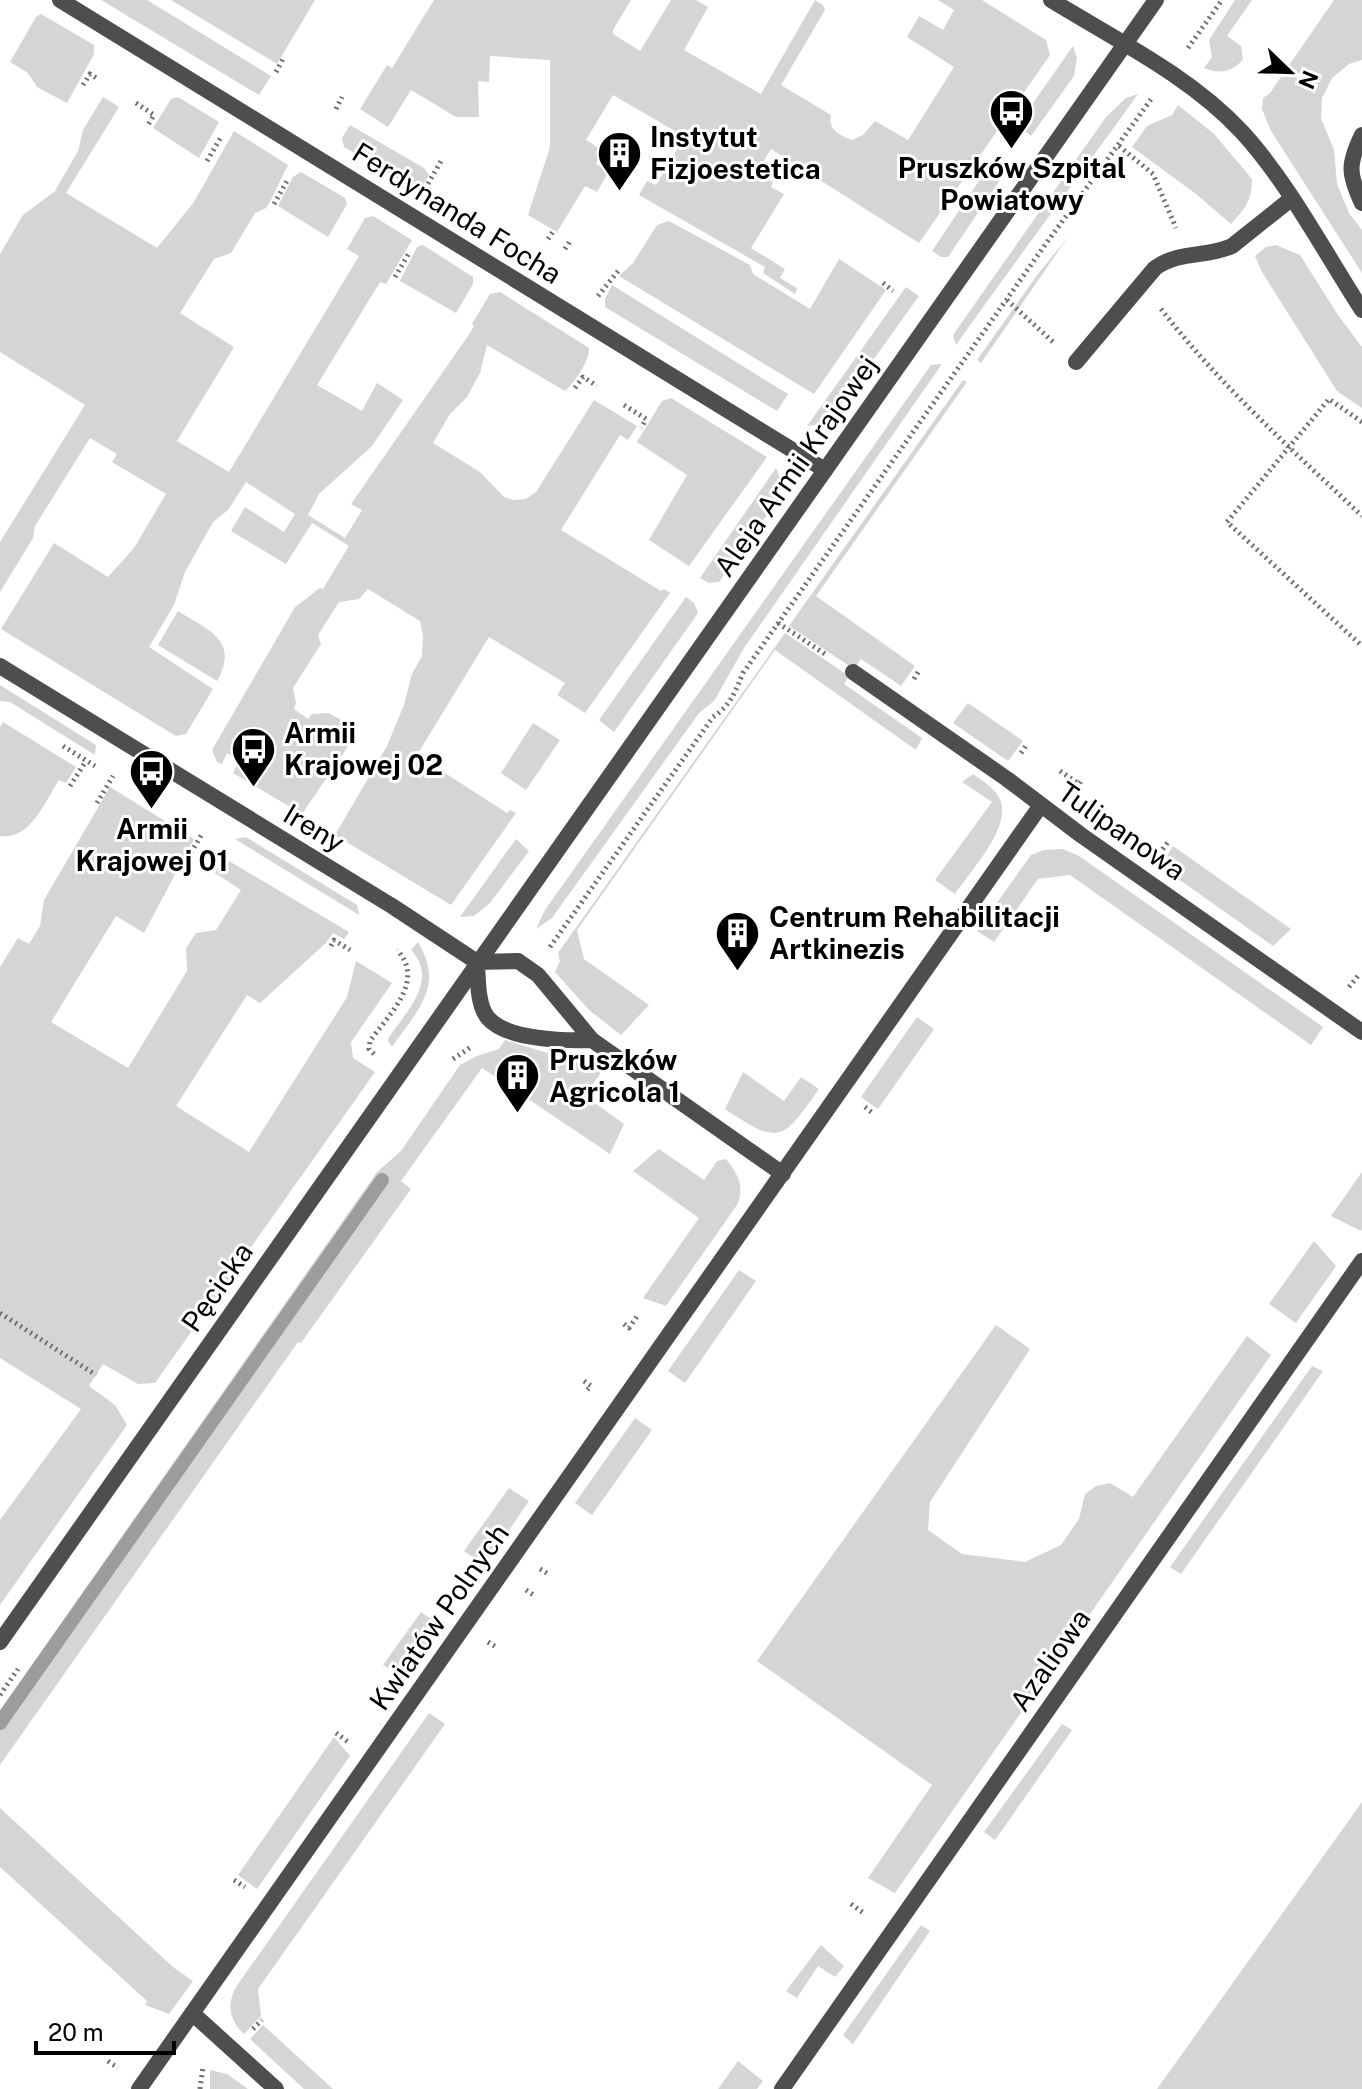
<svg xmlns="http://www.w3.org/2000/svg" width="1362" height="2089" viewBox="0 0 1362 2089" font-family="'Public Sans',sans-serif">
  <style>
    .green { fill: #d5d5d5 }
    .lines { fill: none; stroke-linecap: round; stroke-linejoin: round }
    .stream { stroke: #9c9c9c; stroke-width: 14 }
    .path { stroke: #707070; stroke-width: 5; stroke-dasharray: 2 4; stroke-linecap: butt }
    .service { stroke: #4e4e4e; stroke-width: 16 }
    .minor { stroke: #4e4e4e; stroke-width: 16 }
    .tertiary { stroke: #4e4e4e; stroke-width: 16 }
    .labels { text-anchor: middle; stroke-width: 6; stroke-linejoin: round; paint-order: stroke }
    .poi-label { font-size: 28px; font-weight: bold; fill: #000; stroke: #fff; text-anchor: start }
    .street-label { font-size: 28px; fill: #000; stroke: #fff }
  </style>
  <rect width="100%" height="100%" fill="#fff"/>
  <path class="green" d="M101,0H147L271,76L259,95Z
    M171,0H315L277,64Z
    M434,0H631L613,30V34L640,51L671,0H696L708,7L684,50L761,94L815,0L823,5L825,10L781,85L831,115C827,129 841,136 852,140L863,135L875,121L908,140L954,67L907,37L919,16L943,30L954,10L938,0H982L1046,40L1050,55L919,243L771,149L757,172L773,182L771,187L784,194L751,248L785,269L780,278L797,288L795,294L763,273L765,267L639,195L647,181L656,185L685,137L613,95L586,140L602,150L596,164L609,171L597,192L585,186L557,232L528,215L550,147V60L490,56L489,82L478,81L479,117H456L411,90L388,127L360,109L387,65L392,68Z
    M1235,0H1252L1227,36L1241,46L1243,59C1233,73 1218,74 1204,68L1212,57L1209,40Z
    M1334,0H1362V60L1349,64L1332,78L1322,98L1321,118L1334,150L1337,184L1349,213L1362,230V273L1271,131L1262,109L1263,98L1270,93Z
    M41,14L94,45V54L67,103L37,87L28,73L10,62L36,17Z
    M1073,46L1077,58L1074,76L1031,136L1017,126Z
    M1138,94C1078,178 1016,260 956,345L953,335L1106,117L1126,98Z
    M103,97L119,107L66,193L157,248L194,202L234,131L288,165L270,202L266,208L255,213L231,253L214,259L180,313L234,347L177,441L229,472L359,256L347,249L365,218L373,216L412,240L386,284L380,282L317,385L362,411L377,383L403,400L372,446L319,494L308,515L345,538L362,510L351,504L470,333L474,326L472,324L490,294L500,292L589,348C589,362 575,382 565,391L487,345L480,373L467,397L450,414L433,443L480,472L504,497L513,500L526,499L536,492L594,400L637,426L628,440L620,435L561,530L661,591L664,589L670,593L585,713L557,695L565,683L489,637L417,755L507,813L510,810L516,813L451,905L335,835L387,746L404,705L412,674L422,656L423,636L420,621L368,589L359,599L339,602L318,635L321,644L293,688L296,703L294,709L308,719L312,714L328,713L355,727L353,739L302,814L233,773L239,760L227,753L222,764L217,762L212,750L295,607L320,588L323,589L349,546L312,523L286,564L231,531L245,507L284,532L295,514L246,482L228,510L213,522L185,572L174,605L149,647L213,689L186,734L176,736L1,629L54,543L108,577L134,548L166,494L112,462L117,454L90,438L35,526L33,538L0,592V542L85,405L0,352V254L23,215L55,191L78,151L83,130Z
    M178,97L219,122L199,158L153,128L171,99Z
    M1178,105L1214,134L1252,179C1252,200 1245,209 1231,224L1196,194L1132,147L1147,126L1172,115Z
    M350,125L424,168L429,175L419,192L344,147L342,138Z
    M995,157L1009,167L948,257H941L932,251Z
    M301,172L345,198L347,204L328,237L278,206L293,177Z
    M669,221L750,265L753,274L810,309L839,259L886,290L814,394L619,276L633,263L657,225Z
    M1068,237L981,363L977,360L1038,274Z
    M423,245L473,277V284L456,313L400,281L417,247Z
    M1276,245L1300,255L1338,315L1362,347V408L1337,391L1262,272L1255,256L1266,247Z
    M612,285L788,394L777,411L605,307V299Z
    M906,287L919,296L833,416L822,424L807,426Z
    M942,364L744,648L714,701L699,713L552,918L536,929L545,910L931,365Z
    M963,380L967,382L816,596L915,666L901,686L861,659L854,669L789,626Z
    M671,398L767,457L689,566L649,540L687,475L637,442L662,401Z
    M776,468C783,481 779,492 774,505L719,582L709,583L700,578Z
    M686,597L694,603L698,613L614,732L599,720Z
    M178,611C208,630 240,640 217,681L158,645Z
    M785,633L849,676L844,684L922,738L916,750L775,650L577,930L584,959L649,1005L621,1035L589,1010L555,972L560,961L558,953Z
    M0,685L96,745L95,755L10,702L0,701Z
    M968,703L1023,741L1008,761L953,723Z
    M3,722L76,767L66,783L59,780C46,800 30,841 0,836V727Z
    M533,723L560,740L526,790L501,773Z
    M973,774C984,782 999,790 1002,806C1006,833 970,872 955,894L935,880L992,802L962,782Z
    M110,787L194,839L144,933L116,916L51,1022L128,1068L187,971L186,948L196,933L216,930L241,890L215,873L224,858L349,932L344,939L333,933L326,943L260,1003L247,995L176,1106L249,1152L347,997L356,961L392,983L351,1042L353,1058L375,1072L155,1383L138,1384L103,1364L89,1386L115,1405L127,1425L0,1605V1520L81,1409L0,1358V967L18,938L29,944L40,926L44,900Z
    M246,837L357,905L359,915L235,839Z
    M516,839L529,851L490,903L474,916L460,917Z
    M1173,846L1291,929L1273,946L1160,866Z
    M1063,849L1079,856L1323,1027L1311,1045L1070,875L1038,879L994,942L977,931L1031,855L1044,850Z
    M418,942C445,986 417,1011 392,1047L388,1041L389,1037C407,1011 439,980 411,950Z
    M917,1017L934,1029L878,1109L861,1097Z
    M505,1040L600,1069V1074L585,1096L624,1124L610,1154L482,1068L401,1181L411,1189L301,1343L298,1342L0,1765V1710L377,1172L401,1151L460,1065L477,1056L499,1049Z
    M743,1072L784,1101L801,1077L819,1089C782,1141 780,1146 725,1109Z
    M659,1149L704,1180L717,1161L726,1159C738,1174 745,1186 737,1205L666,1306L643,1298L699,1218L633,1171Z
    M1362,1172V1229L1361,1231L1331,1216Z
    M1314,1241L1336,1266L1296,1323L1269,1304Z
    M739,1270L756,1281L685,1383L668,1371Z
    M996,1325L1030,1349L930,1502L928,1530L962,1554L1025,1562L1061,1545L1079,1519L1085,1494L1096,1486L1110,1483L1133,1497L1247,1336L1271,1355L895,1893L868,1878L932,1785L757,1661Z
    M1312,1366L1323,1371L1181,1574L1170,1567Z
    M635,1418L652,1430L592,1515L575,1503Z
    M509,1488L529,1501L485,1565L464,1551Z
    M421,1612L441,1626L405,1678L383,1665Z
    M429,1713L445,1724L258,1989L261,2016L244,2034C230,2021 226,2005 236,1987Z
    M1062,1724L1072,1730L995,1840L984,1832Z
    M334,1737L350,1756L257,1889L238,1875Z
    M1362,1802V2089H1157Z
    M0,1808L173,1967L193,1981L169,2014L145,2005L147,2001L0,1867Z
    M921,1925L930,1931L853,2044L843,2035Z
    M821,1945L844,1966L835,1977L818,1966L797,1998L786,1991Z
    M263,2025L333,2089H304L250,2039Z
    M738,2061L763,2081L757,2089H718Z
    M210,2070L227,2074L248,2089H210Z"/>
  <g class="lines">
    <path class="stream" d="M0,1723L382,1180"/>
    <path class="path" d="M1188,48L1222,0
      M276,72L283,59
      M83,85L90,74L98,79
      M136,103L154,115L148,125
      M336,109L342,97
      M1119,146L1153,174L1176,228
      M207,161L221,137
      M425,189L441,161
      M274,204L288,179
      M548,239L554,230
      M565,249L570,241
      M395,277L409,253
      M883,283L893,291
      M598,296L619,270
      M1007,300L1053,342
      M1161,309C1220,385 1292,450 1362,516
      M575,388L583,377L597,386
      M624,405L646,419L641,428
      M1362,422L1329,399L1227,522L1362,646
      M778,623L828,656
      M914,679L920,669
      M63,746L95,766
      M1021,753L1027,744
      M1060,771L1079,784L1081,781
      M70,786L86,761
      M97,803L113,776
      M1159,854L1168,842
      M188,858L203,832
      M331,946L334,940L350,950
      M550,947L713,717C731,705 735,692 743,673L1045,245L1152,98
      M1349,987L1358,976
      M374,1054L369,1049L370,1041C389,1014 426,981 397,950
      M453,1059L471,1047
      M865,1107L874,1114
      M0,1313L96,1375
      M624,1324L629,1328L638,1315
      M584,1381L591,1386L587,1390
      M540,1569L550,1575
      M526,1590L535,1596
      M488,1642L498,1648
      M0,1695L18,1669
      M336,1733L348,1742
      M234,1880L245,1887
      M851,1904L865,1914
      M253,2029L262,2020
      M108,2061L118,2068
      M200,2089L203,2067"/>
    <path class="service" d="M1362,135C1348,164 1348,173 1362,203
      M1076,362L1155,268C1181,250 1205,258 1232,246L1291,199"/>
    <path class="minor" d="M60,0L825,470
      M1051,0C1116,40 1190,76 1242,132C1288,182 1325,253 1362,310
      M0,666L392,906L477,962
      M853,672L1007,779L1081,835L1362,1032
      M477,962L518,961L538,975L592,1040L783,1174
      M477,962C478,978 477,1005 488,1018C507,1040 565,1041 592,1040
      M192,2013L276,2089
      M139,2089L1041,805
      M782,2089L1362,1261"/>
    <path class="tertiary" d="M0,1642L1156,0"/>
  </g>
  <defs>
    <symbol id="bus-pin" viewBox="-11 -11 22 30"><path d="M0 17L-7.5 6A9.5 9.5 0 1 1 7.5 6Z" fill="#000" stroke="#fff"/><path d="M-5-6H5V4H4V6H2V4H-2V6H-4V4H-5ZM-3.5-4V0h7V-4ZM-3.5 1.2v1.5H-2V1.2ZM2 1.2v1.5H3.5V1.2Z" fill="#fff"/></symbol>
    <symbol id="building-pin" viewBox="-11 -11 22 30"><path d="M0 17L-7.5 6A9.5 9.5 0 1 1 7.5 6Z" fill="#000" stroke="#fff"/><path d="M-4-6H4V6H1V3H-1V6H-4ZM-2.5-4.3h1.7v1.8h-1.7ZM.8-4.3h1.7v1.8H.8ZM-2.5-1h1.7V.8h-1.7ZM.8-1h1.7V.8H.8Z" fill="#fff"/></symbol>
  </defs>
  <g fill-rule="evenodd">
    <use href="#bus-pin" x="986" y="86" width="51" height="69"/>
    <use href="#building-pin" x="594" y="128" width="51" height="69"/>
    <use href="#bus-pin" x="228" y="724" width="51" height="69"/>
    <use href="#bus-pin" x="126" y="746" width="51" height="69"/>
    <use href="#building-pin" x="712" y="908" width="51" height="69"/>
    <use href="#building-pin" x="492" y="1050" width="51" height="69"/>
  </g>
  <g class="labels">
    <g class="poi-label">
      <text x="650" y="147">Instytut<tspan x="650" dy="32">Fizjoestetica</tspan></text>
      <text x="1012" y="178" text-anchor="middle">Pruszków Szpital<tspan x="1012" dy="32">Powiatowy</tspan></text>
      <text x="284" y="743">Armii<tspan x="284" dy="32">Krajowej 02</tspan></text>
      <text x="152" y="839" text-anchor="middle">Armii<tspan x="152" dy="32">Krajowej 01</tspan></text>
      <text x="769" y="927">Centrum Rehabilitacji<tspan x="769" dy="32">Artkinezis</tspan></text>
      <text x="549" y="1070">Pruszków<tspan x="549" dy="32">Agricola 1</tspan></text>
    </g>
    <g class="street-label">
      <text transform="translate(457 213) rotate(32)" y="10">Ferdynanda Focha</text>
      <text transform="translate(796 466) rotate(-55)" y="10">Aleja Armii Krajowej</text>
      <text transform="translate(314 828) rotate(31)" y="10">Ireny</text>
      <text transform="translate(1122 831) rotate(35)" y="10">Tulipanowa</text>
      <text transform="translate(217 1287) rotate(-55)" y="10">Pęcicka</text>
      <text transform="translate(439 1617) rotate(-55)" y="10">Kwiatów Polnych</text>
      <text transform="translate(1050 1660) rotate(-55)" y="10">Azaliowa</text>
    </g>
  </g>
  <g transform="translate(1290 72) rotate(113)" stroke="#ffffff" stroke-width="6" paint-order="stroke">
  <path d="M0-6L14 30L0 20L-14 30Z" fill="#000000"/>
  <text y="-12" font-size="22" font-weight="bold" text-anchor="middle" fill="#000000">N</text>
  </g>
  <path d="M36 2041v12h138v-12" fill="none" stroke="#000000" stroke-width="4"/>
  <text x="48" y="2041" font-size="24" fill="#000000" stroke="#ffffff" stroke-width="6" paint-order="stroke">20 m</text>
</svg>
